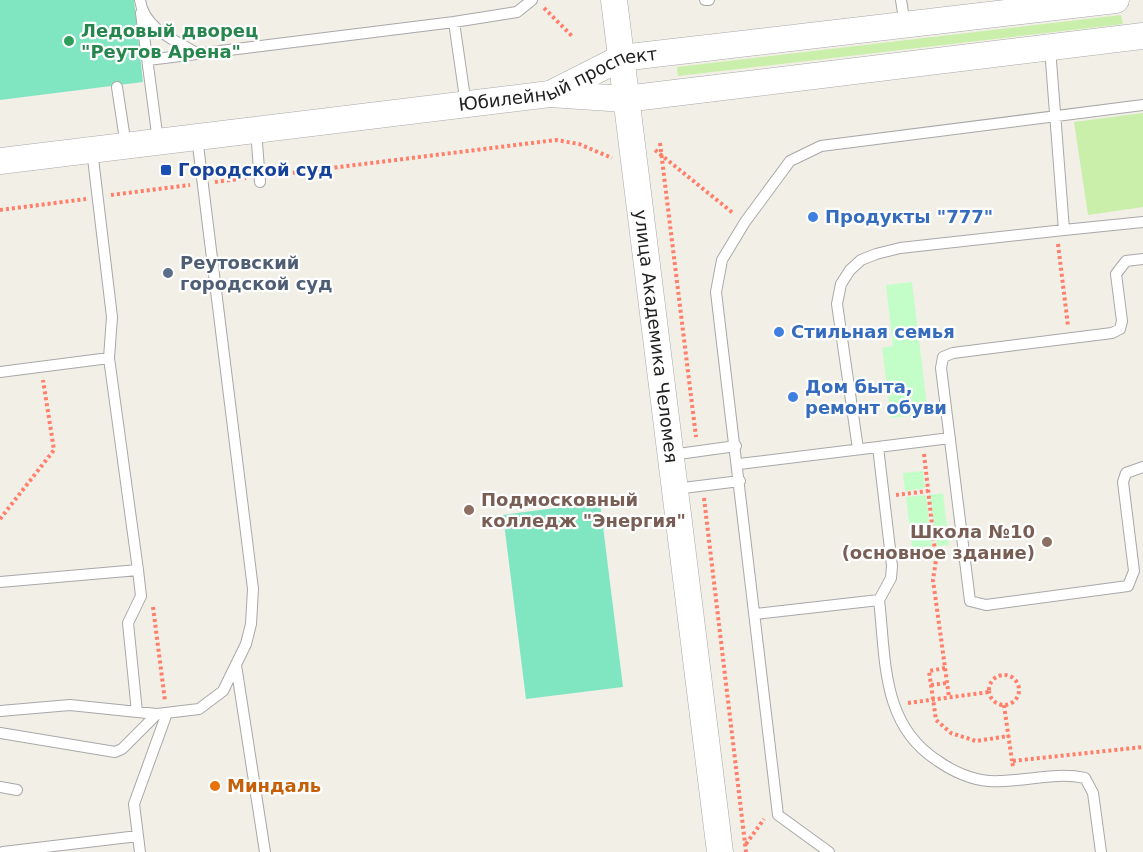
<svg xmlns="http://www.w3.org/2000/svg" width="1143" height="852" viewBox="0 0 1143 852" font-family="'DejaVu Sans',sans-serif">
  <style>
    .grass { fill: #caefaa }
    .park { fill: #c3fec9 }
    .pitch { fill: #80e6c2 }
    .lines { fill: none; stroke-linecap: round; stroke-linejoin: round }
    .service-casing { stroke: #a8a8a8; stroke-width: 12 }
    .tertiary-casing { stroke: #a8a8a8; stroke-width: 27 }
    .path { stroke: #ff7f6b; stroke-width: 4; stroke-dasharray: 3 3; stroke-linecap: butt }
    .service { stroke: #fff; stroke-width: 10 }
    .tertiary { stroke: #fff; stroke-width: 26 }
    .leisure-dot { fill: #2e9e5b; stroke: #fff; stroke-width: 2 }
    .transit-dot { fill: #1a4fb4; stroke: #fff; stroke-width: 2 }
    .shop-dot { fill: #3f7fe0; stroke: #fff; stroke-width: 2 }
    .service-dot { fill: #5c6f8a; stroke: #fff; stroke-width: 2 }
    .education-dot { fill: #8d6e63; stroke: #fff; stroke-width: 2 }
    .food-dot { fill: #e8710a; stroke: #fff; stroke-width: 2 }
    .labels { text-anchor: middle; stroke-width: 4.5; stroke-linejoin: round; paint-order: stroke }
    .leisure-label { font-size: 18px; font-weight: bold; fill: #27864d; stroke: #fff; text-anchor: start }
    .street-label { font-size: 18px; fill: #212121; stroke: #fff }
    .transit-label { font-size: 18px; font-weight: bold; fill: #164399; stroke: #fff; text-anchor: start }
    .shop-label { font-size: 18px; font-weight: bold; fill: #366cbe; stroke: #fff; text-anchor: start }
    .service-label { font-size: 18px; font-weight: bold; fill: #4e5e75; stroke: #fff; text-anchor: start }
    .education-label { font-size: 18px; font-weight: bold; fill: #785e54; stroke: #fff; text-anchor: start }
    .food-label { font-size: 18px; font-weight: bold; fill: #c56008; stroke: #fff; text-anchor: start }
  </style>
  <rect width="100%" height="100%" fill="#f2efe7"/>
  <path class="grass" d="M1121,15L1123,24L678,76L677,67Z
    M1143,113V207L1088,215L1074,122Z"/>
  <path class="park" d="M912,282L928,414L891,418L882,348L893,346L886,285Z
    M923,471L925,488L905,491L903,473Z
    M943,493L949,545L937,546L930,495Z
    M926,495L932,546L912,548L906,497Z"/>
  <path class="pitch" d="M0,0H134L143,82L0,100Z
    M600,502L623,687L526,699L503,515Z"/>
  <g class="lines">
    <defs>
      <path id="service" d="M140,0C144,29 175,40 198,54
        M705,0H709
        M901,0L905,25
        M141,13L158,141
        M454,22L466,105
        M148,60L454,22L517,12L532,0
        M117,87L126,146
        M256,130L260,182
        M1064,230L1143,222
        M1143,259L1126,261L1116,274L1122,321L1120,329L1112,333L953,353L943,357L941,368L970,601L986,605L1128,586L1134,571L1123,482L1126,473L1143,467
        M0,372L109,358
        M878,447L950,438
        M858,449L837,304L841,284L850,270L861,260L876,254L900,248L1064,230L1050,48
        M671,455L736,446
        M739,464L878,447L892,566L891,578L879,600L756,614
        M675,489L740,481
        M0,582L138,570L109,358L112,317L92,150
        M879,600C886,660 881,725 938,761C952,771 972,780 989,781C1022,783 1054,771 1085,778L1093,793L1101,852
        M236,665L265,852
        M0,711L70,705L157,714L199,709L223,691L246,644L251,624L253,589L197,137
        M137,712L128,623L141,596L138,570
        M0,733L115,752L122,749L157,714
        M0,787L17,790
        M3,852L138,836
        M140,852L134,804L167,713
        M829,852L778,815L716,292L722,260L745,222L790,161L821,146L1143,105"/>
      <g id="tertiary">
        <path id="s1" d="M614,0L720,852"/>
        <path d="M550,94L625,99L1143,36"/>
        <path id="s2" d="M0,161L550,94L621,58L1116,0"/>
      </g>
    </defs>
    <use href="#service" class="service-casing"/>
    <use href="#tertiary" class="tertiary-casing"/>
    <path class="path" d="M544,8L573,37
      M660,143L696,437
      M655,150L733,213
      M275,175L556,140L579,144L612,158
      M215,182L246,178
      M111,195L190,185
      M0,210L86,199
      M1058,244L1068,326
      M924,454L936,560L933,580L949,697
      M896,495L928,491
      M704,498L746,852
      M0,519L54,450L43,380
      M153,607L165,701
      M945,668L929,671L936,720L951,733L976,741L1009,736
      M989 690a15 15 0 1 1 30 0a15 15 0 1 1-30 0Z
      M931,685L947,683
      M908,703L989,692
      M1004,705L1012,761
      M1013,766L1012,761L1143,747
      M746,844L764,819"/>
    <use href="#service" class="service"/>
    <use href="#tertiary" class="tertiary"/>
  </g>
  <circle class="leisure-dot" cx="69" cy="41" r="6"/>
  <rect class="transit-dot" x="160" y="164" width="12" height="12" rx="3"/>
  <g class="shop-dot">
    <circle cx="813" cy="217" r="6"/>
    <circle cx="779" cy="332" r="6"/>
    <circle cx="793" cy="397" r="6"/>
  </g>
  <circle class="service-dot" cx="168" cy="273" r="6"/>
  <g class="education-dot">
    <circle cx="469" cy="510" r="6"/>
    <circle cx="1047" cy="542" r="6"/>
  </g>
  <circle class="food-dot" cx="215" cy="786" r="6"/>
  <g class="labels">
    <g class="leisure-label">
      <text x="81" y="37">Ледовый дворец<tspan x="81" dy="21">"Реутов Арена"</tspan></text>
    </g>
    <g class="street-label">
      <text dy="6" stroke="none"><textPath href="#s2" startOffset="566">Юбилейный проспект</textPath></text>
      <text dy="6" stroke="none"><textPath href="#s1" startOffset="339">улица Академика Челомея</textPath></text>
    </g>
    <g class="transit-label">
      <text x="178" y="176">Городской суд</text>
    </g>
    <g class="shop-label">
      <text x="825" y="223">Продукты "777"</text>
      <text x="791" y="338">Стильная семья</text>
      <text x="805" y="393">Дом быта,<tspan x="805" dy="21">ремонт обуви</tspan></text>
    </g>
    <g class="service-label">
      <text x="180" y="269">Реутовский<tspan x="180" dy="21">городской суд</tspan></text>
    </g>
    <g class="education-label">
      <text x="481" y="506">Подмосковный<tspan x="481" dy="21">колледж "Энергия"</tspan></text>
      <text x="1035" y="538" text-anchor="end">Школа №10<tspan x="1035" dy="21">(основное здание)</tspan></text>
    </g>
    <g class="food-label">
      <text x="227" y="792">Миндаль</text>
    </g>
  </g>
</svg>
